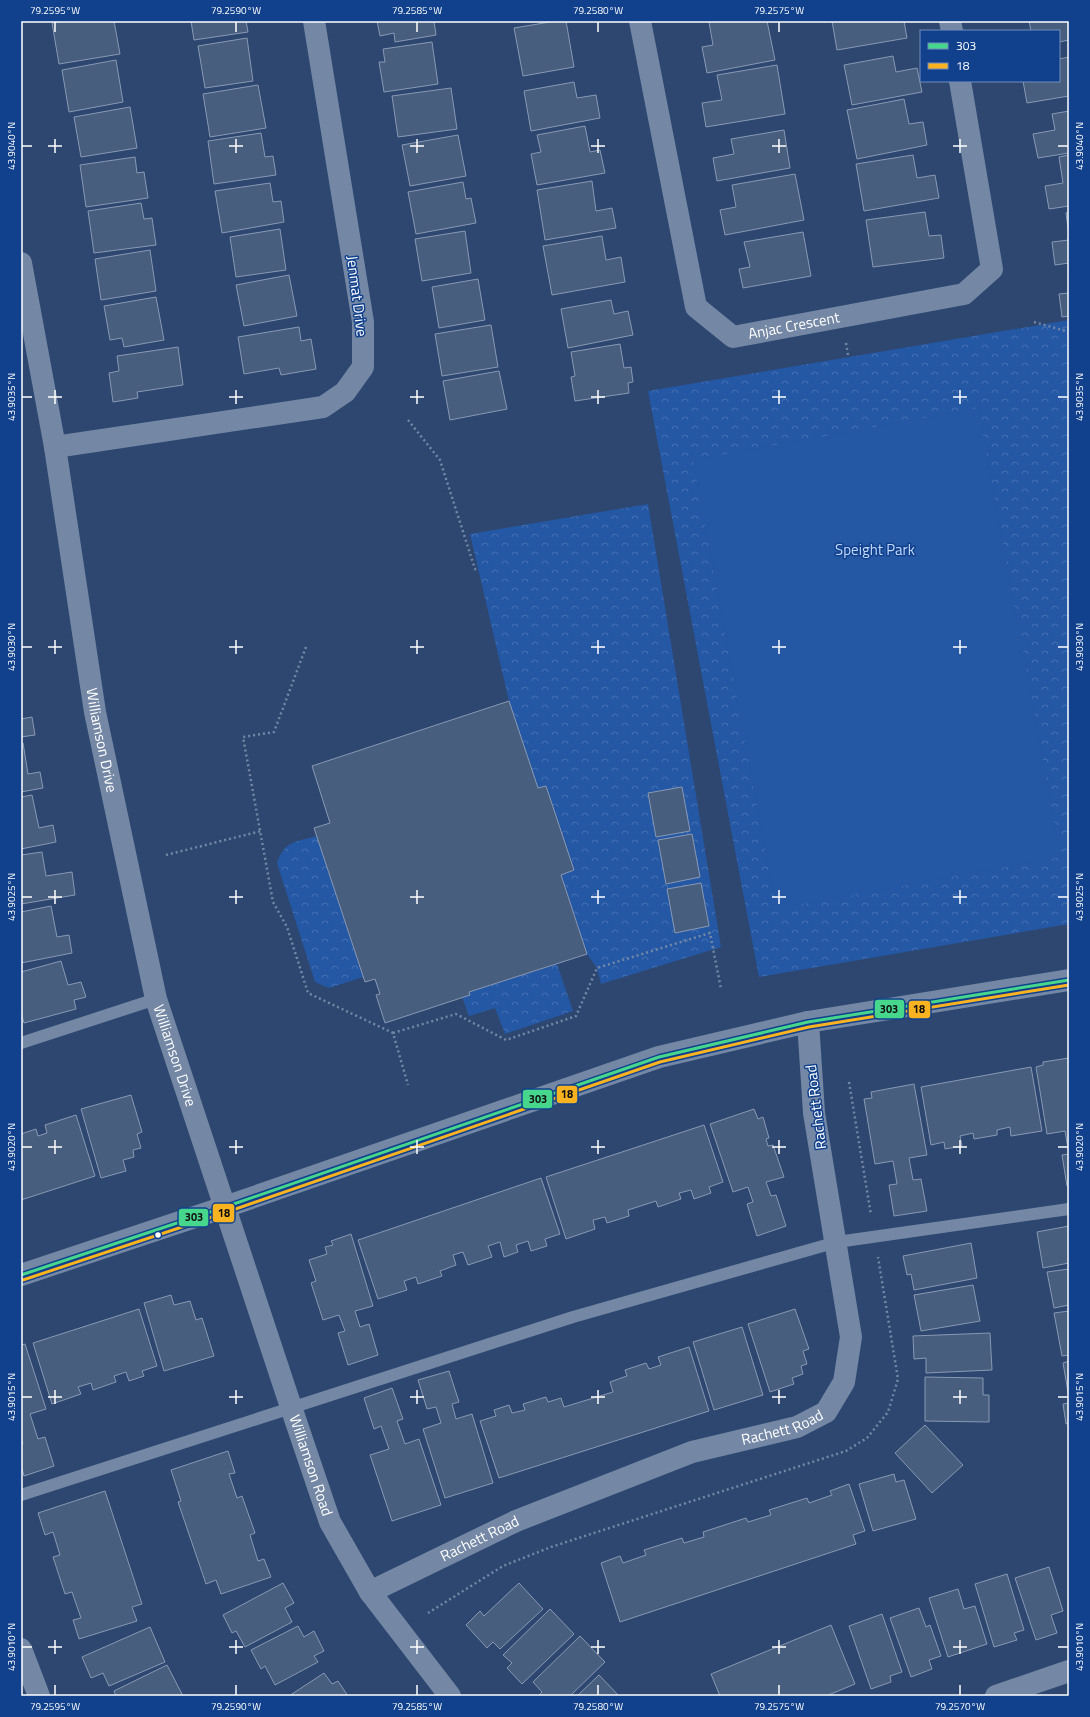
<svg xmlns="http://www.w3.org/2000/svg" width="1090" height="1717" viewBox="0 0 1090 1717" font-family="'Titillium Web',sans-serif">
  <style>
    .forest { fill: url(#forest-crowns) }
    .pitch { fill: #2457a4 }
    .building { fill: #485e7f; stroke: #8999b3 }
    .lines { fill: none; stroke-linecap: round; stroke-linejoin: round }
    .path { stroke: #7488a5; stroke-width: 2.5; stroke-dasharray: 2 3; stroke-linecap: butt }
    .service { stroke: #7488a5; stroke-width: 12 }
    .minor { stroke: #7488a5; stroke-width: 22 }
    .tertiary { stroke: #7488a5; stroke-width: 22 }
    .bus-1-casing { stroke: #11418c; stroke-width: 6 }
    .bus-2-casing { stroke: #11418c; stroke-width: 6 }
    .bus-1 { stroke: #46d78d; stroke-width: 3 }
    .bus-2 { stroke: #f9b220; stroke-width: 3 }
    .ticks { fill: none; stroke: #fff; stroke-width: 1.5 }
    .bus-dot { fill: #fff; stroke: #11418c; stroke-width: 1.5 }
    .labels { text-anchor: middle; stroke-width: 3; stroke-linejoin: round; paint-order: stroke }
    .street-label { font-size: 15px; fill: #fff; stroke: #11418c }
    .park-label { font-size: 15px; fill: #c0d8fd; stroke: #11418c }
    .line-badge { stroke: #11418c; stroke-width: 1.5 }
    .pale-badge-label { font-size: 11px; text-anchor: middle; font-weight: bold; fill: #111 }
    .neatline { fill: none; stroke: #fff; stroke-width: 1.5 }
    .ticks-label { font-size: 10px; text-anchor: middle; fill: #fff }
  </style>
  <defs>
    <pattern id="forest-crowns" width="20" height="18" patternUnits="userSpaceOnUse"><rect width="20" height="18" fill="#2457a4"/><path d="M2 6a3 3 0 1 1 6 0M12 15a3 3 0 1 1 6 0" fill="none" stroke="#4570b2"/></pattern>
  </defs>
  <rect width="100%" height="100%" fill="#2d4770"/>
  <path class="forest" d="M1069,320V924L759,977L648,391Z
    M648,504L721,947L601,984L597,968L587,954L561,875L574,870L546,786L538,788L509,701L470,534Z
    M317,836L363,977L329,988L315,982L277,863C285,840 296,842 317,836Z
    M557,964L573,1011L505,1034L495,1008L469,1016L462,997L470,995L469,992Z"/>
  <path class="pitch" d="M978,408L1061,857L776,909L693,460Z"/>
  <path class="building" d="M66,21H114L120,54L59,64L52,23Z
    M191,21H246L248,32L194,40Z
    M377,21H434L436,35L395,42L394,33L380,36Z
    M556,21H566L574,67L523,76L514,28Z
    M713,21H767L775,60L707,73L702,47L713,45L709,22Z
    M832,21H904L907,38L837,50Z
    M1029,21H1069V40L1059,42V31H1031Z
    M247,38L253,81L205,88L198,46Z
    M432,42L438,84L384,92L379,62H385L383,49Z
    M893,56L896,72L917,68L922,92L852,105L844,65Z
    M1069,57V96L1027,103L1023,81H1059V59Z
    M116,60L123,102L69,112L62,70Z
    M777,65L785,114L706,127L702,103L722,100L717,75Z
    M574,82L577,98L596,95L600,118L531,131L524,91Z
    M258,85L266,128L210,137L203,94Z
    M451,88L457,129L398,137L392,96Z
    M904,99L909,124L923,122L927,145L857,159L847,110Z
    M130,107L137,148L81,157L74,117Z
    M1069,111V153L1038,158L1033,134L1055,130L1052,114Z
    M585,126L590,152L600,150L605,173L537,185L531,154L541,152L537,135Z
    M784,130L790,168L717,181L713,158L734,154L731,139Z
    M261,133L265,157L273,156L276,175L214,184L208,141Z
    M458,135L466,176L410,186L402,145Z
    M913,155L917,178L935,175L939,198L864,211L856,164Z
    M1069,155V206L1049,209L1045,186L1063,183L1059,157Z
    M135,157L137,173L144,172L148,198L86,207L80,165Z
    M795,174L804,220L725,235L720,210L736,207L732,185Z
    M592,181L596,211L612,208L616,228L545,240L537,190Z
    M463,182L466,199L471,198L476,223L416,234L408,192Z
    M270,183L273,202L281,201L284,222L222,233L215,191Z
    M141,203L144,219L152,218L156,245L94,253L88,211Z
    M925,212L929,236L941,235L944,258L873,267L866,220Z
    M1069,212V235L1066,213Z
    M280,229L286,270L236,277L230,237Z
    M465,231L471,273L422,281L415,239Z
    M803,232L811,276L743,288L739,269L750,267L744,242Z
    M602,236L606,260L621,257L625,282L552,295L543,246Z
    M1069,240V263L1055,265L1052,242Z
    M150,250L156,291L101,300L95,259Z
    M289,275L297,316L244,326L236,285Z
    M478,279L485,320L439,328L432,287Z
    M1069,293V316L1062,317L1059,294Z
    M156,297L164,340L124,347L122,338L110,340L104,306Z
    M611,300L614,314L628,311L633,335L568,348L561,309Z
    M491,325L498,367L442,376L435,334Z
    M299,327L301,341L311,339L316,369L281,375L279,368L244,374L238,337Z
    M620,344L624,368L631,367L633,382L628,383L629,393L575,401L571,377L575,376L571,352Z
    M178,347L183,385L137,392L138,398L113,402L109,373L119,371L117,356Z
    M499,371L507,409L450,420L443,381Z
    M509,701L538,788L546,786L574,870L561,875L587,954L469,992L470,995L385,1023L376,995L380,994L375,979L365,982L314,828L330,823L312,766Z
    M32,717L35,735L21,737V719Z
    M21,743H23L28,774L40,772L43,788L21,792Z
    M682,787L690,831L656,837L648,793Z
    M32,795L39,828L53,825L56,842L21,849V797Z
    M692,834L700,877L666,884L658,840Z
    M42,852L46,876L72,872L75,895L21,904V855Z
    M701,883L709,926L675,933L667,889Z
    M51,906L57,937L69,935L72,953L21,963V912Z
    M61,961L68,985L81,982L86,997L74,1000L76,1009L24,1023L21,1012V972Z
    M1069,1058V1186H1067L1062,1155L1069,1154L1065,1131L1047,1134L1036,1067L1043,1065V1062Z
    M1031,1067L1042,1131L1011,1136L1010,1127L997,1130V1135L974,1139L973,1133L960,1136L962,1146L945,1149L944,1142L931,1145L921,1087Z
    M914,1084L927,1155L909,1158L913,1180L921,1179L927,1211L894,1216L889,1185L897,1184L893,1161L875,1164L864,1099L872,1098L871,1092Z
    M131,1095L142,1132L137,1134L141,1148L133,1150L134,1157L123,1160L126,1171L101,1178L81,1109Z
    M754,1109L758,1119L763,1117L769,1138L766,1139L768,1146L773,1145L784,1177L766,1182L771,1196L776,1195L786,1226L757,1236L747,1204L753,1202L748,1187L733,1192L710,1124Z
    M76,1115L95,1176L21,1200V1134L36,1129L38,1136L47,1133L45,1125Z
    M704,1125L723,1182L709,1187L711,1193L694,1199L691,1190L679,1193L681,1199L658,1207L656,1201L628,1210L629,1216L607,1223L605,1217L593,1220L595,1229L566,1239L546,1177Z
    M541,1178L560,1234L545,1239L547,1246L531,1251L528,1241L516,1245L518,1252L504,1257L500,1242L488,1246L492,1257L468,1265L463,1252L453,1255L456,1265L440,1271L442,1276L418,1284L416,1277L404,1281L407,1290L378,1299L358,1240Z
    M1069,1226V1263L1043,1268L1037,1232Z
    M351,1234L373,1306L355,1311L360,1327L369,1324L378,1355L348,1365L338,1333L345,1331L339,1315L323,1320L311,1283L316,1281L309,1260L327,1254L325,1247L333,1245L331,1241Z
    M971,1243L977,1278L914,1290L911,1274L907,1275L903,1256Z
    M1069,1269V1305L1054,1308L1047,1272Z
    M973,1285L980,1321L921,1331L914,1295Z
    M171,1295L174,1305L190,1301L196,1320L202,1318L214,1356L164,1371L144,1303Z
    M139,1309L157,1366L142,1371L144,1376L129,1381L126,1372L114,1376L116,1382L93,1390L91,1383L78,1387L81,1394L52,1404L33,1343Z
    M795,1309L809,1349L803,1351L807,1364L801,1366L803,1374L792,1378L794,1384L770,1392L748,1324Z
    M1069,1311V1355L1062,1356L1054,1313Z
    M742,1327L763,1395L714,1410L693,1342Z
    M990,1333L992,1370L926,1373V1358L914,1359L913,1336Z
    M25,1344L46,1409L30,1414L38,1439L45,1437L54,1466L24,1476L21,1465V1444H23L21,1436V1345Z
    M689,1347L709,1411L499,1478L480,1421L496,1416L494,1410L509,1405L512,1413L525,1410L523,1404L546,1397L548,1402L561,1398L564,1407L613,1392L610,1382L627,1376L625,1370L646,1363L649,1369L661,1365L658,1357Z
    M1069,1361V1398L1063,1363Z
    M449,1371L459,1402L452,1404L456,1419L472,1414L493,1483L445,1498L423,1429L441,1423L436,1407L427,1409L418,1380Z
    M925,1377L983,1378V1395H989V1422L925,1421Z
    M392,1388L403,1419L397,1421L405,1444L419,1439L441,1505L392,1521L370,1455L389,1449L381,1426L374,1429L364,1398Z
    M1069,1403V1423L1066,1424L1063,1404Z
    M925,1425L963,1465L932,1493L895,1453Z
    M228,1451L235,1473L229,1474L237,1498L242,1496L255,1533L250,1535L258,1561L264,1559L271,1577L221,1594L216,1580L206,1584L178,1502L181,1501L171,1470Z
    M894,1474L896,1482L904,1480L916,1519L873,1531L859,1484Z
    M849,1484L865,1531L853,1535L856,1544L620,1622L601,1563L620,1556L623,1563L646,1555L644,1550L682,1538L684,1543L704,1537L703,1532L746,1518L748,1522L771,1515L769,1510L807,1498L809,1503L832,1495L830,1491Z
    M105,1491L142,1604L132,1607L137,1621L79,1639L73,1620L81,1618L72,1592L65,1594L53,1557L60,1555L53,1532L45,1535L38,1513Z
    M1049,1567L1063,1611L1051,1615L1057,1633L1036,1640L1015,1578Z
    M1007,1574L1024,1630L1014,1633L1017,1640L994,1647L975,1584Z
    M283,1583L294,1603L285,1608L292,1622L245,1647L236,1631L232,1633L223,1615Z
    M519,1583L543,1609L500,1649L493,1642L487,1648L466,1625L480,1611L484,1616Z
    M958,1589L964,1609L975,1606L987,1644L948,1657L929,1598Z
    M919,1608L926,1627L930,1625L941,1656L929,1660L932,1669L911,1677L890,1618Z
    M550,1609L574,1634L522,1684L507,1668L512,1663L503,1655Z
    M882,1614L902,1672L890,1676L891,1682L871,1689L849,1626Z
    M831,1625L855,1684L826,1696H720L711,1674Z
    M298,1626L304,1637L314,1631L324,1651L314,1656L318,1662L275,1685L265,1666L261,1669L251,1650Z
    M150,1627L165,1662L109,1686L103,1673L91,1678L82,1657Z
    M580,1636L605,1662L570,1696H538L542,1692L533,1682Z
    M167,1665L183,1696H116L114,1691Z
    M324,1673L332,1684L338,1681L348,1696H289Z
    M599,1675L619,1696H577Z"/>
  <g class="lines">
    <path class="path" d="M1034,322L1069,332
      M846,343L848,355
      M408,420L440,460L475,569H478
      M306,647L274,732L243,737L273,902L287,927L308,993L393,1033L408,1085
      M166,855L261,831
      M393,1033L456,1014L506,1040L576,1016L597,968L710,933L721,989
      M849,1082L871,1215
      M428,1613L503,1566L551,1547L846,1451L867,1438L888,1412L898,1379L878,1257"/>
    <path class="service" d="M21,1043L156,999
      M21,1495L573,1317L837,1242L1069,1209"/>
    <g class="minor">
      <path id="s1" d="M640,21L696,307L733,337L964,294L992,269L960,81"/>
      <path d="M950,21L952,31"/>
      <path d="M55,447L323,407L345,392L363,367V322L314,21"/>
      <path id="s2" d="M370,1592L516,1521L692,1452L797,1427L826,1412L844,1382L851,1337L814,1113L808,1022"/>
      <path d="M21,1649L39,1696"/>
      <path d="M996,1696L1069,1671"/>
    </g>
    <g class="tertiary">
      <path id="s3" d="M21,263L55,447L95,712L156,999L291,1407L330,1522L370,1592L450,1696"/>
      <path d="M21,1275L225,1207L659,1057L808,1022L1069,980"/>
    </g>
    <defs>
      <path id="bus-1" d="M21,1275L225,1207L659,1057L808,1022L1069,980"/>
      <path id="bus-2" d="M23,1280L227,1212L660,1062L809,1027L1069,985"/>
    </defs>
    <use href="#bus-1" class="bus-1-casing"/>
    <use href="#bus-2" class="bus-2-casing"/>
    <use href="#bus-1" class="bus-1"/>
    <use href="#bus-2" class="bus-2"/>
  </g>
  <path class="ticks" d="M55,22V32M236,22V32M417,22V32M598,22V32M779,22V32M55,139V153M236,139V153M417,139V153M598,139V153M779,139V153M960,139V153M22,146H32M48,146H62M229,146H243M410,146H424M591,146H605M772,146H786M953,146H967M1058,146H1068M55,390V404M236,390V404M417,390V404M598,390V404M779,390V404M960,390V404M22,397H32M48,397H62M229,397H243M410,397H424M591,397H605M772,397H786M953,397H967M1058,397H1068M55,640V654M236,640V654M417,640V654M598,640V654M779,640V654M960,640V654M22,647H32M48,647H62M229,647H243M410,647H424M591,647H605M772,647H786M953,647H967M1058,647H1068M55,890V904M236,890V904M417,890V904M598,890V904M779,890V904M960,890V904M22,897H32M48,897H62M229,897H243M410,897H424M591,897H605M772,897H786M953,897H967M1058,897H1068M55,1140V1154M236,1140V1154M417,1140V1154M598,1140V1154M779,1140V1154M960,1140V1154M22,1147H32M48,1147H62M229,1147H243M410,1147H424M591,1147H605M772,1147H786M953,1147H967M1058,1147H1068M55,1390V1404M236,1390V1404M417,1390V1404M598,1390V1404M779,1390V1404M960,1390V1404M22,1397H32M48,1397H62M229,1397H243M410,1397H424M591,1397H605M772,1397H786M953,1397H967M1058,1397H1068M55,1640V1654M236,1640V1654M417,1640V1654M598,1640V1654M779,1640V1654M960,1640V1654M22,1647H32M48,1647H62M229,1647H243M410,1647H424M591,1647H605M772,1647H786M953,1647H967M1058,1647H1068M55,1685V1695M236,1685V1695M417,1685V1695M598,1685V1695M779,1685V1695M960,1685V1695"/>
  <circle class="bus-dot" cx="158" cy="1235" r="3.5"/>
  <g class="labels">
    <g class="street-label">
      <text transform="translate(357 296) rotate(83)" y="5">Jenmat Drive</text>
      <text dy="5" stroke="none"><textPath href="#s1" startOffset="401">Anjac Crescent</textPath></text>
      <text dy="5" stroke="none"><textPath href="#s3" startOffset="484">Williamson Drive</textPath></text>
      <text dy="5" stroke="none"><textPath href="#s3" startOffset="808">Williamson Drive</textPath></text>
      <text transform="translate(816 1107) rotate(-97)" y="5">Rachett Road</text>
      <text dy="5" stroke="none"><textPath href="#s2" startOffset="445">Rachett Road</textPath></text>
      <text dy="5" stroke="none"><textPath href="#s3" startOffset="1240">Williamson Road</textPath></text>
      <text dy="5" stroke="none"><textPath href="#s2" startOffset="122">Rachett Road</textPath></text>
    </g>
    <g class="park-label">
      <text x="875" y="555">Speight Park</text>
    </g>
  </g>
  <g class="line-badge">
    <rect x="874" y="999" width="31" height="20" rx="4" fill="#46d78d"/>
    <rect x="908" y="1000" width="23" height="19" rx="4" fill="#f9b220"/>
    <rect x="556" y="1085" width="22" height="19" rx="4" fill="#f9b220"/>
    <rect x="522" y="1089" width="31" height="20" rx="4" fill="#46d78d"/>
    <rect x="212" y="1203" width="23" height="20" rx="4" fill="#f9b220"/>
    <rect x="178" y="1208" width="31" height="19" rx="4" fill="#46d78d"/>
  </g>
  <g class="pale-badge-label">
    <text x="889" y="1013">303</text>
    <text x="919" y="1013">18</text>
    <text x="567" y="1098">18</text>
    <text x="538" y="1103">303</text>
    <text x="224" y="1217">18</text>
    <text x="194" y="1221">303</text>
  </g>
  <rect width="1090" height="1717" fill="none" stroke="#11418c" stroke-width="44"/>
  <rect x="920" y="30" width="140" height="52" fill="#11418c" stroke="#708dba"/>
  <rect x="928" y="43" width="20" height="6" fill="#46d78d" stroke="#708dba"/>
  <text x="956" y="50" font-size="12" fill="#ffffff">303</text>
  <rect x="928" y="63" width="20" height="6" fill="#f9b220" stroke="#708dba"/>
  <text x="956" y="70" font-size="12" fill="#ffffff">18</text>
  <rect x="22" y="22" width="1046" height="1673" class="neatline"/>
  <g class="ticks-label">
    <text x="55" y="14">79.2595°W</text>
    <text x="236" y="14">79.2590°W</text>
    <text x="417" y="14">79.2585°W</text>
    <text x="598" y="14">79.2580°W</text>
    <text x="779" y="14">79.2575°W</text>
    <text transform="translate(11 146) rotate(-90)" y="4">43.9040°N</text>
    <text transform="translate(1079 146) rotate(-90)" y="4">43.9040°N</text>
    <text transform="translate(11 397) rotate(-90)" y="4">43.9035°N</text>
    <text transform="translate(1079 397) rotate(-90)" y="4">43.9035°N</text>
    <text transform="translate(11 647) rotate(-90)" y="4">43.9030°N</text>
    <text transform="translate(1079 647) rotate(-90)" y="4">43.9030°N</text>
    <text transform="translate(11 897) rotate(-90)" y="4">43.9025°N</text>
    <text transform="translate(1079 897) rotate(-90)" y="4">43.9025°N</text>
    <text transform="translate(11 1147) rotate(-90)" y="4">43.9020°N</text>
    <text transform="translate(1079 1147) rotate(-90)" y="4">43.9020°N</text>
    <text transform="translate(11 1397) rotate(-90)" y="4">43.9015°N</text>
    <text transform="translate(1079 1397) rotate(-90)" y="4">43.9015°N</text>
    <text transform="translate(11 1647) rotate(-90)" y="4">43.9010°N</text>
    <text transform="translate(1079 1647) rotate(-90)" y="4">43.9010°N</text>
    <text x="55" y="1710">79.2595°W</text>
    <text x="236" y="1710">79.2590°W</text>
    <text x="417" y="1710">79.2585°W</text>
    <text x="598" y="1710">79.2580°W</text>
    <text x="779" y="1710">79.2575°W</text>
    <text x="960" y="1710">79.2570°W</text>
  </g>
</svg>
